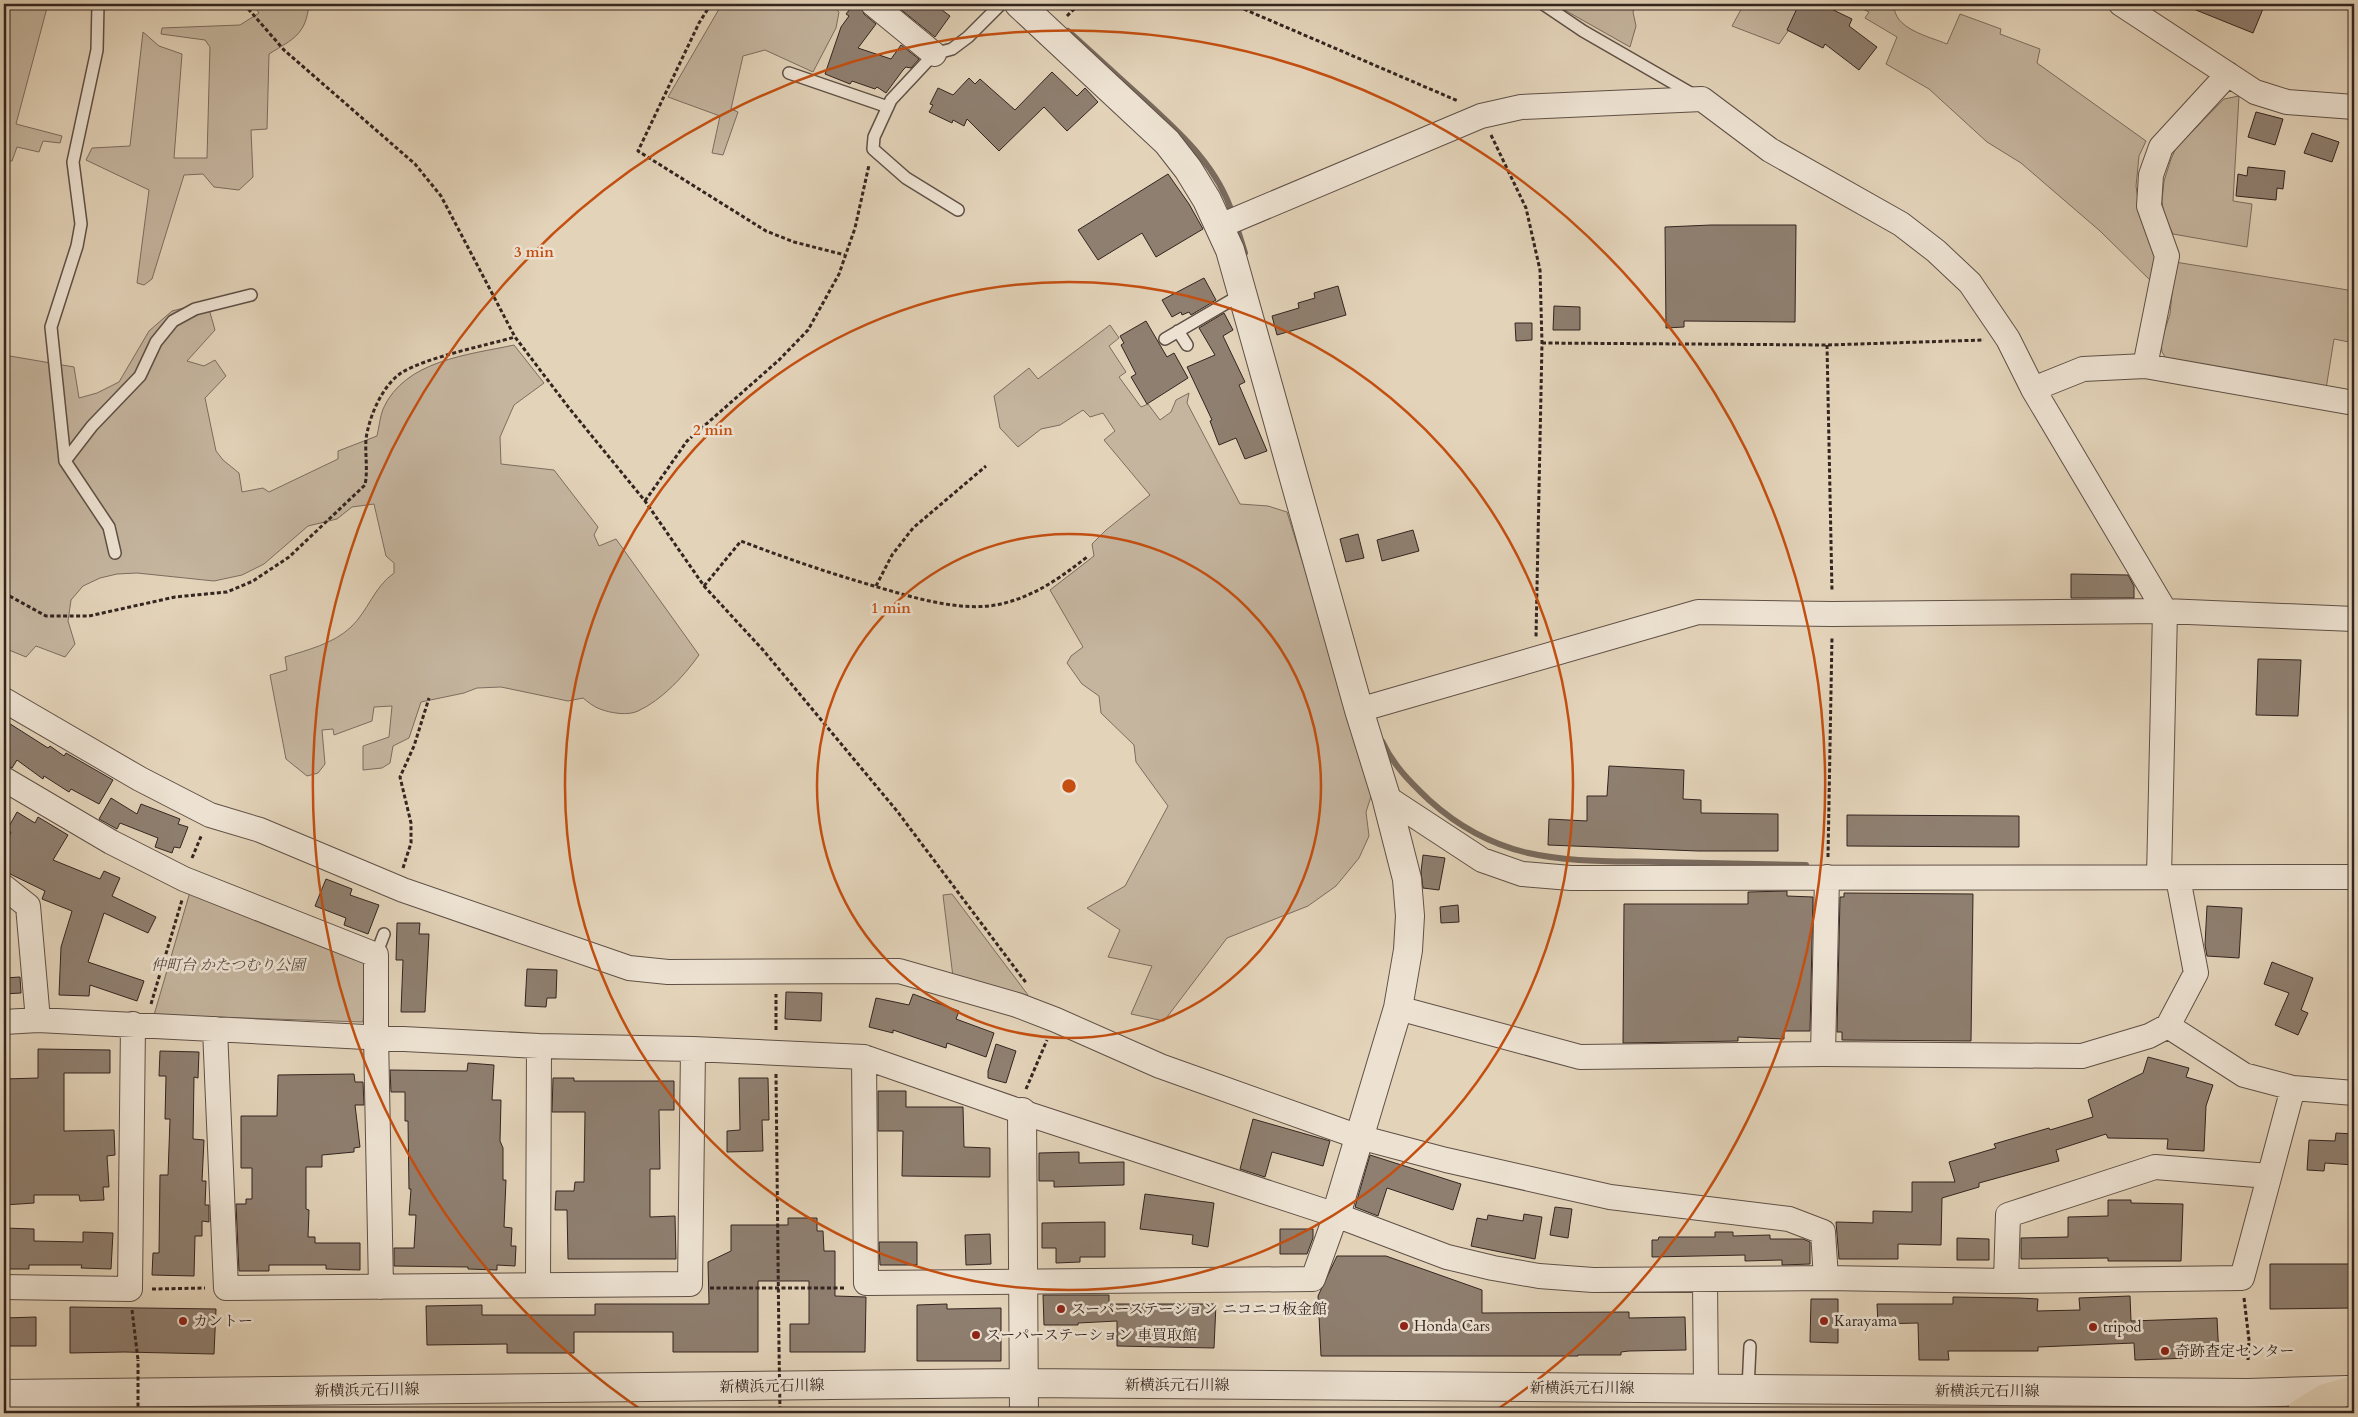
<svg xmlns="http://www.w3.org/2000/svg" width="2358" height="1417" viewBox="0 0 2358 1417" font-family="Cardo,'Noto Serif JP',serif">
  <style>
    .green { fill: #c5b59f; stroke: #7c6d60 }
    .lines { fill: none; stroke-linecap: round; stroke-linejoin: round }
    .stream { stroke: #796a5d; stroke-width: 6 }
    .building { fill: #8f7f70; stroke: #332520 }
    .service-casing { stroke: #5f5046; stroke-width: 14 }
    .minor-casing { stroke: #5f5046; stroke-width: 26 }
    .tertiary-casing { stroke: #5f5046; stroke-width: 30 }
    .primary-casing { stroke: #332520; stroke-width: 30 }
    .path { stroke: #332520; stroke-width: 3; stroke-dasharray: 4 2.5; stroke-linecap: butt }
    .service { stroke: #ede2d2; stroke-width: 11 }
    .minor { stroke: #ede2d2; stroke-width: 24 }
    .tertiary { stroke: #ede2d2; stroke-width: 28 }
    .primary { stroke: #e3d3b9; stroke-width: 28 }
    .path-bridge { stroke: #332520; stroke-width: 3; stroke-dasharray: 4 2.5; stroke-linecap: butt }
    .ring { fill: none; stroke: #c44f10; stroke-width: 2.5 }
    .poi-dot { fill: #8f2418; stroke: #ede2d2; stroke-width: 2 }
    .labels { text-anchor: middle; stroke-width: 5; stroke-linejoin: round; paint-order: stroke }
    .park-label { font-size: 15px; font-style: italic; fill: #584940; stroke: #ede2d2 }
    .poi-label { font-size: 15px; fill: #332520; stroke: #ede2d2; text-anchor: start }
    .street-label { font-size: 15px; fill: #332520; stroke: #ede2d2 }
    .centre { fill: #c44f10; stroke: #ede2d2; stroke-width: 2.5 }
    .ring-label { font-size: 15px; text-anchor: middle; font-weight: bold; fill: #c44f10; stroke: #ede2d2; stroke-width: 5; stroke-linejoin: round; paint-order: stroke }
  </style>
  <rect width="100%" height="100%" fill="#e3d3b9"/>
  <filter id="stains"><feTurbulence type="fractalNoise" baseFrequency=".004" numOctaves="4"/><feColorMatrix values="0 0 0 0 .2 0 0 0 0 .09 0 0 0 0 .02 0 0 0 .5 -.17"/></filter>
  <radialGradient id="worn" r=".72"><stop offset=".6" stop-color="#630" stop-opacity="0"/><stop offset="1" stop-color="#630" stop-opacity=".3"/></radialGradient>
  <path class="green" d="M4,4H48L16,124L62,136L60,143L43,141L39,152L17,147L12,161H4Z
    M253,4H309C306,35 293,39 269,54L267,129L251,130L253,177L239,190L214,187L203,174L184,175L152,279L144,285L137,283L149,190L86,160L92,148L130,146L143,32L159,46L182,54L174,158H207L210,47L205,40L161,34L162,28L240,25L259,13Z
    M716,4H831L839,12L836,28L813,72L765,50L743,56L731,109L738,112L723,155L712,153L720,116L668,97L719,9Z
    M1554,4H1636L1633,12L1636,26L1630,47Z
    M1744,4H1807L1779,44L1732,26Z
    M1852,4H1894C1893,29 1928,36 1947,44L1960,14L2001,29L2000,34L2040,49L2037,63L2146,141L2139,156L2136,186L2139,207L2157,255L2152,282L2100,231L2021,163L1987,142L1929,89L1886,64L1897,37L1865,18L1869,12Z
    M2239,96L2233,201L2252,204L2247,247L2173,234L2164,215L2162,201L2164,181L2171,159L2176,148L2224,99Z
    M2175,262L2354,291V343L2334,339L2326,389L2167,360L2162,352L2161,342L2170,314Z
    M207,302L215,330L187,361L204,366L215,360L226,376L205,398L216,451L223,460L239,473L242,492L263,488L269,492L338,459V451L377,436C379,427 380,417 383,409C405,360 468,355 514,345L544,383L514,405L500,437L501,464L554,470L598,527L594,535L599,546L616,539L699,655C684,676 662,700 638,711C628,716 610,713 600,709C594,707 588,702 583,698L568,701L501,687L477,688L464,693L421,702L409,738L393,746L390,763L382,768L363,770V746L389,737L392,706L374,707L372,721L334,735L333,729L322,730L325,764L318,773L307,776L286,759L270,675L287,670L285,657C307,650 333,644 351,627C368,611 374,587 394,573V563L386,556L374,504L352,507L337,519L308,526L264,564L242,575L214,581L137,573L117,574L100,578L83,586L71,600L68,621L75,644L65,657L36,646L26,657L4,648V355L74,367L79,398L97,393L119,382L149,331L172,311Z
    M1110,325L1119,338L1109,346L1126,372L1119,377L1141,407L1148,404L1160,420L1171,412L1176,400L1189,393L1187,403L1240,504L1268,506L1287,512L1373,790L1366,812L1369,836L1359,858L1336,886L1308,906L1227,938L1164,1021L1131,1014L1152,966L1108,957L1120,930L1087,908L1125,886L1168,806L1136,762L1134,745L1101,713L1099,696L1082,684L1067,663L1071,656L1083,647L1050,590L1094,556L1092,544L1106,530L1150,495L1104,440L1115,431L1103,413L1090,417L1083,410L1060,425L1041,429L1018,447L1000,428L994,396L1029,368L1038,379Z
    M190,892L367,963L363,1022L154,1015Z
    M952,894L1028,995L1025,1000L953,977L943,895Z"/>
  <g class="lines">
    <path class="stream" d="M1068,31C1093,53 1117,76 1142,98C1180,133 1217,165 1233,215
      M1236,224L1245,253
      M1382,741C1393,765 1410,782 1429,800C1502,866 1569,860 1661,862C1709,863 1757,864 1806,865"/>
  </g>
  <path class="building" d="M854,4H860L864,14L876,24L858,48L891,59L901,45L919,59L911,68L906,67L903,70L886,93L877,87L875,89L852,81L850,84L825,74L841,27L849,16L846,14Z
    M894,4H934L950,16L935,37Z
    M1799,4H1821L1852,19L1849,26L1877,47L1859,70L1825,44L1823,48L1787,30Z
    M2181,4H2265L2253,33Z
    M1052,72L1077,96L1085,88L1098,102L1067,131L1044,107L999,151L967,119L964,126L953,120L952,123L929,112L933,105L930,104L938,88L953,95L969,78L975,84L980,79L1015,110Z
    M2256,112L2283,119L2275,145L2248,137Z
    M2312,133L2339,142L2332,162L2304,153Z
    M2248,167L2285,171L2283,189L2277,188L2276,200L2236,196L2238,174L2247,176Z
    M1168,174L1189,204L1203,229L1156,257L1142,233L1098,260L1078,230Z
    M1711,225H1796L1795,322L1684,321V327L1666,328L1665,227Z
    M1204,278L1216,300L1191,315L1189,312L1182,315L1181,312L1172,317L1162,300Z
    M1338,286L1346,315L1277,335L1272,316L1299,308L1298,303L1315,298L1314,293Z
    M1554,306L1580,307V330H1553Z
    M1224,313L1233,330L1223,336L1245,382L1239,385L1267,451L1245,459L1236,438L1219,445L1210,421L1212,420L1187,367L1215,355L1199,328Z
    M1146,321L1167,357L1174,353L1188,378L1147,404L1131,377L1136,374L1121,345L1124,343L1120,336Z
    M1515,323H1532V340L1516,341Z
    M1413,530L1419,551L1382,561L1377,540Z
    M1358,534L1364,558L1346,562L1340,539Z
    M2071,574L2128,575L2134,586V598H2071Z
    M2258,659L2301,660L2298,716L2256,715Z
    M4,720L48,748L50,746L64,756L66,753L113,780L99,804L71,789L69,792L44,776L43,779L17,760L12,768L4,765Z
    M1609,766L1684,770L1683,799L1701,800V813L1778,814V851H1698L1548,845L1549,819L1587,821V796H1607Z
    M111,798L137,814L141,804L180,819L178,824L188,827L180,848L174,847L172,853L155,847L158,838L120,823L117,829L99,819Z
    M17,812L35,823L38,817L68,835L53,860L100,879L104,871L120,878L112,896L156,917L148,933L104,913L88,962L144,981L137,1001L90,985L89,996L59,995L61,947L72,911L42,899L45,891L4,871V848L11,832L7,830Z
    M1847,815L2019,816V847L1847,846Z
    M1423,855L1445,858L1439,890L1423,888L1421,872Z
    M326,879L352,889L350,895L379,905L368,934L344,925L346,918L315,906Z
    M1787,891V896L1813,897L1810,1031H1784V1039L1738,1037V1041L1623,1043L1624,904H1748V892Z
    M1844,893L1973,894L1971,1041L1842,1040V1032H1837L1840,897H1844Z
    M1458,905L1459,922L1441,923L1440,907Z
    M2207,906L2242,908L2239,958L2207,956L2205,945Z
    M397,923H420L419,934H429L425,1012H401L403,960H396Z
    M2272,962L2313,978L2301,1010L2308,1013L2298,1035L2275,1025L2289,993L2264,984Z
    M527,969L557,970L556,998H547L546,1007L525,1006Z
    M4,978L20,977L21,993L4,994Z
    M786,992L822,993L821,1021L785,1019Z
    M913,994L959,1011L956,1019L994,1033L986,1057L947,1043L946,1048L893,1030V1033L869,1027L876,998L909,1005Z
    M996,1044L1016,1051L1006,1083L988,1078V1071Z
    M38,1049L110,1050V1073H64V1131L114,1130L115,1155L107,1156L109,1187H103L104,1200L80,1201L79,1195H34V1203L4,1205V1079L38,1078Z
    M160,1051L199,1052L198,1078L194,1077L193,1139L204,1140L202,1181H206L205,1205H209V1222L202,1221V1236H195L194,1276L152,1275L153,1253H159L160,1175H168L170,1119H165L166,1076H159Z
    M2148,1057L2189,1068L2186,1077L2213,1085L2206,1106L2204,1151L2167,1149L2168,1139L2108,1138L2106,1134L2056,1150L2059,1161L1979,1183V1187L1942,1198L1941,1245L1898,1244V1259H1839L1836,1222L1873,1223V1211L1912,1212V1182H1955L1949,1162L1996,1148L1994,1144L2049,1128L2050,1130L2093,1117L2088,1100L2143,1073Z
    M468,1063L494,1065L492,1100H501L500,1141L503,1148V1180H506L504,1227L512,1228L511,1246H516L515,1266L497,1265V1270L468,1269V1267L394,1266V1248H414L416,1215H409L411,1189H409L408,1121H405V1092H391L390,1070L467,1071Z
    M354,1074L355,1082H363L364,1105H355L360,1147L354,1148V1152L322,1155V1167H306V1209L309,1210L308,1237H315V1243H360V1270L326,1269V1265H269V1271H239L236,1204H246V1199H252V1168H241V1116H277L278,1075Z
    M553,1078H574V1081H674V1110H659L660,1169H650V1217L675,1216L676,1259H568L567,1210H555L556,1191H574L575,1182H584L585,1112H552Z
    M739,1078H768L769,1120H762L763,1151L727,1152V1131L740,1130Z
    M878,1091H906V1107H963L964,1147L990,1148V1177L902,1176L903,1131H878Z
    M1253,1119L1330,1141L1323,1166L1272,1152L1265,1177L1240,1169Z
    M2336,1133L2354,1134V1165L2325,1163L2324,1171L2307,1170L2309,1140L2335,1141Z
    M1079,1152V1163L1124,1162V1185L1054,1187V1181H1039V1153Z
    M1370,1155L1461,1184L1453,1210L1387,1188L1378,1216L1355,1207Z
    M1145,1194L1214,1203L1208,1247L1192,1244L1193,1235L1140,1229Z
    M2108,1200H2131V1203L2183,1204L2181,1261H2108V1258L2021,1259V1238L2068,1237V1217L2108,1216Z
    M1555,1207L1572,1209L1568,1238L1550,1235Z
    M1524,1214L1542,1217L1535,1259L1471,1246L1477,1218L1487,1220L1488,1215L1523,1221Z
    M788,1218H817V1231H823L824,1251H835V1296L866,1297L865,1352H790V1324H809V1281H758V1352H673V1332H574V1353H507V1344L427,1345L426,1306L482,1305V1315H595V1304H709L708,1262L731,1251V1225H788Z
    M1105,1222V1257H1080V1262L1056,1263V1248H1042V1223Z
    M4,1228L34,1229V1241L83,1242V1232L113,1233L111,1269L81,1268L82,1265H29V1269H4Z
    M1280,1229H1313V1238L1307,1254H1280Z
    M1715,1232H1733V1236L1770,1235V1239H1803L1810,1242V1264L1782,1265V1260L1745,1261V1255L1652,1257V1240H1658L1659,1237H1715Z
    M990,1234L991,1264L966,1265L965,1235Z
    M1957,1238L1989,1239V1260H1957Z
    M879,1242H917V1265H880Z
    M1337,1256H1386L1482,1290V1313L1629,1312V1318L1685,1317L1686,1350L1629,1351L1621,1352V1355H1578V1356H1321L1318,1296Z
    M2270,1264H2354V1308L2270,1309Z
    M1043,1295H1109V1304H1216L1214,1348L1117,1346V1321L1078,1323V1325H1044Z
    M2130,1296L2131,1321L2217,1318L2219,1357L2135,1360L2134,1343L2038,1347V1351H1948L1949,1360H1919L1918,1323L1878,1324L1877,1304H1953V1297L2019,1298L2038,1299L2037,1311L2080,1310L2079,1298Z
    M1811,1299H1838V1343L1810,1342Z
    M947,1304V1309L1001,1308V1361H917V1305Z
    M70,1307L216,1309L214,1354L124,1352L70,1353Z
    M36,1317V1346H4V1318Z"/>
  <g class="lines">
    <defs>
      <path id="service" d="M1543,4L1583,31L1694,95
        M789,73L888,107
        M958,210L906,178L873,149L874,137L891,100L934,54L952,49L968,37L1001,4
        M1178,331L1187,345
        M1165,339L1242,294
        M65,461L51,327L77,246L81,224L73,162L97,50L98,4
        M115,553L109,527L65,461L92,426L140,376L156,342L173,321L195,309L251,295
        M376,955L384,934
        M1748,1389L1750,1346"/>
      <path id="minor" d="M873,4L934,54
        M2121,4L2255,92L2287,102L2354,107
        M1220,226L1481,116L1521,107L1702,99L1770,150L1901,224L1936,251L1970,283L2008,339L2033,389L2165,611L2159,877
        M2145,366L2167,256L2149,206L2151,175L2161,147L2228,74
        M2033,389L2083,369L2145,366L2354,403
        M4,700L140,779L210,815L260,830L403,890L629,968L668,972L899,971L1017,1005L1056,1020L1160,1066L1359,1137L1446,1160L1610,1197L1789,1219L1823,1232L1826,1278
        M1359,710L1698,612L1832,614L2165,611L2354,619
        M4,779L111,842L184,879L376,955V1036L381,1287
        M1386,797L1482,860L1522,874L1571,878L2354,877
        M4,887L28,906L38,1020
        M1398,1008L1580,1057L1823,1054L2082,1056L2149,1036L2168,1026L2244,1075L2293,1088L2354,1093
        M4,1022L38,1020L539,1046L693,1049L864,1057L1022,1112L1336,1215L1447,1257L1493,1268L1539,1276L1593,1280L1826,1278L2006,1281L2242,1278L2293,1088
        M2168,1026L2196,973L2178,878
        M215,1029L226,1288L690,1284L693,1049
        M1823,1054L1827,877
        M864,1057L866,1283L1313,1279L1336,1215
        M1705,1280L1706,1388
        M2006,1281L2008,1215L2155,1167L2269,1176
        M538,1285L539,1046
        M4,1287L130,1289L133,1024"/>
      <path id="tertiary" d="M1019,4L1167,142L1188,169L1207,200L1230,250L1359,710L1386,797L1407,879L1410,916L1408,950L1398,1008L1336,1215
        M1022,1112L1024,1413
        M4,1394L1024,1383L2248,1393L2347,1390"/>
      <path id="primary" d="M2301,1413L2325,1398L2354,1390"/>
    </defs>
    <use href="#service" class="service-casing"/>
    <use href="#minor" class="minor-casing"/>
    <use href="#tertiary" class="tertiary-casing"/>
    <use href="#primary" class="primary-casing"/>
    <path class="path" d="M244,4L284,50L415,164L441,196L515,337L569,408L645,501L704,586L763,650L897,811L1027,984
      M711,4L699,23L638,151L766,231L794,242L845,255
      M1232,4L1458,101
      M1067,16L1079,4
      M1491,135L1526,208L1540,270L1542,343L1536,637
      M1542,343L1827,345L1984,340
      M1827,345L1832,592
      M645,501L687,441L779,360L808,330L839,274L855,228L869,165
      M704,586L741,541C785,558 829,573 874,586C912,597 961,613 1001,604C1035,596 1060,578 1087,557
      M876,586L892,555L913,528L986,466
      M4,593L46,616H89L175,597L227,592L253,581L289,557L365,485C368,470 365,455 366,439C369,417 382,386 401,373C427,357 484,346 515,337
      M1828,857L1832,636
      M192,858L202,834
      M403,868L411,843V823L400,777L414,746L429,698
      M151,1004L182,900
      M776,1030V994
      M776,1074L779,1348
      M1026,1089L1047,1040
      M710,1288H846
      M152,1289L205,1288
      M2244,1298L2249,1340L2248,1360
      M132,1310L138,1360"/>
    <use href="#service" class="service"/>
    <use href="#minor" class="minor"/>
    <use href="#tertiary" class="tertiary"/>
    <use href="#primary" class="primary"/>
    <path class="path-bridge" d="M779,1348L780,1413
      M138,1413V1360"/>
  </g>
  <g class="ring">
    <circle cx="1069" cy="786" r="252"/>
    <circle cx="1069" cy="786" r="504"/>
    <path d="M646 1413A756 756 0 1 1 1492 1413"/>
  </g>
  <g class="poi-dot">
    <circle cx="1061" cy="1309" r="5"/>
    <circle cx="183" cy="1321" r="5"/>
    <circle cx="1824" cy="1321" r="5"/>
    <circle cx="1404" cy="1326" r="5"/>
    <circle cx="2093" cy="1327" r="5"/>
    <circle cx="976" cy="1335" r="5"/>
    <circle cx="2165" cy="1351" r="5"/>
  </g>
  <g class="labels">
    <g class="park-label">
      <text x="228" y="970">仲町台 かたつむり公園</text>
    </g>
    <g class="poi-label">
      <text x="1071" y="1314">スーパーステーション ニコニコ板金館</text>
      <text x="193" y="1326">カントー</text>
      <text x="1834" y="1326">Karayama</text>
      <text x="1414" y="1331">Honda Cars</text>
      <text x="2103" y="1332">tripod</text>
      <text x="986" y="1340">スーパーステーション 車買取館</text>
      <text x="2175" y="1356">奇跡査定センター</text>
    </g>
    <g class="street-label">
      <text x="1177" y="1390">新横浜元石川線</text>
      <text transform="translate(772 1386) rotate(-1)" y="5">新横浜元石川線</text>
      <text x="1582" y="1393">新横浜元石川線</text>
      <text transform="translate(367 1390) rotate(-1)" y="5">新横浜元石川線</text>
      <text x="1987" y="1396">新横浜元石川線</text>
    </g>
  </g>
  <circle cx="1069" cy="786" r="8" class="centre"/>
  <g class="ring-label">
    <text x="534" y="257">3 min</text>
    <text x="713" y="435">2 min</text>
    <text x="891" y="613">1 min</text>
  </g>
  <rect width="2358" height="1417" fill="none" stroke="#e3d3b9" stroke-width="20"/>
  <rect x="5" y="5" width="2348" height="1407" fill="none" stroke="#332520" stroke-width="2.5"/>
  <rect x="10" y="10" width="2338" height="1397" fill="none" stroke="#332520"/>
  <rect width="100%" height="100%" filter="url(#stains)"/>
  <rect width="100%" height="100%" fill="url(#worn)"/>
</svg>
